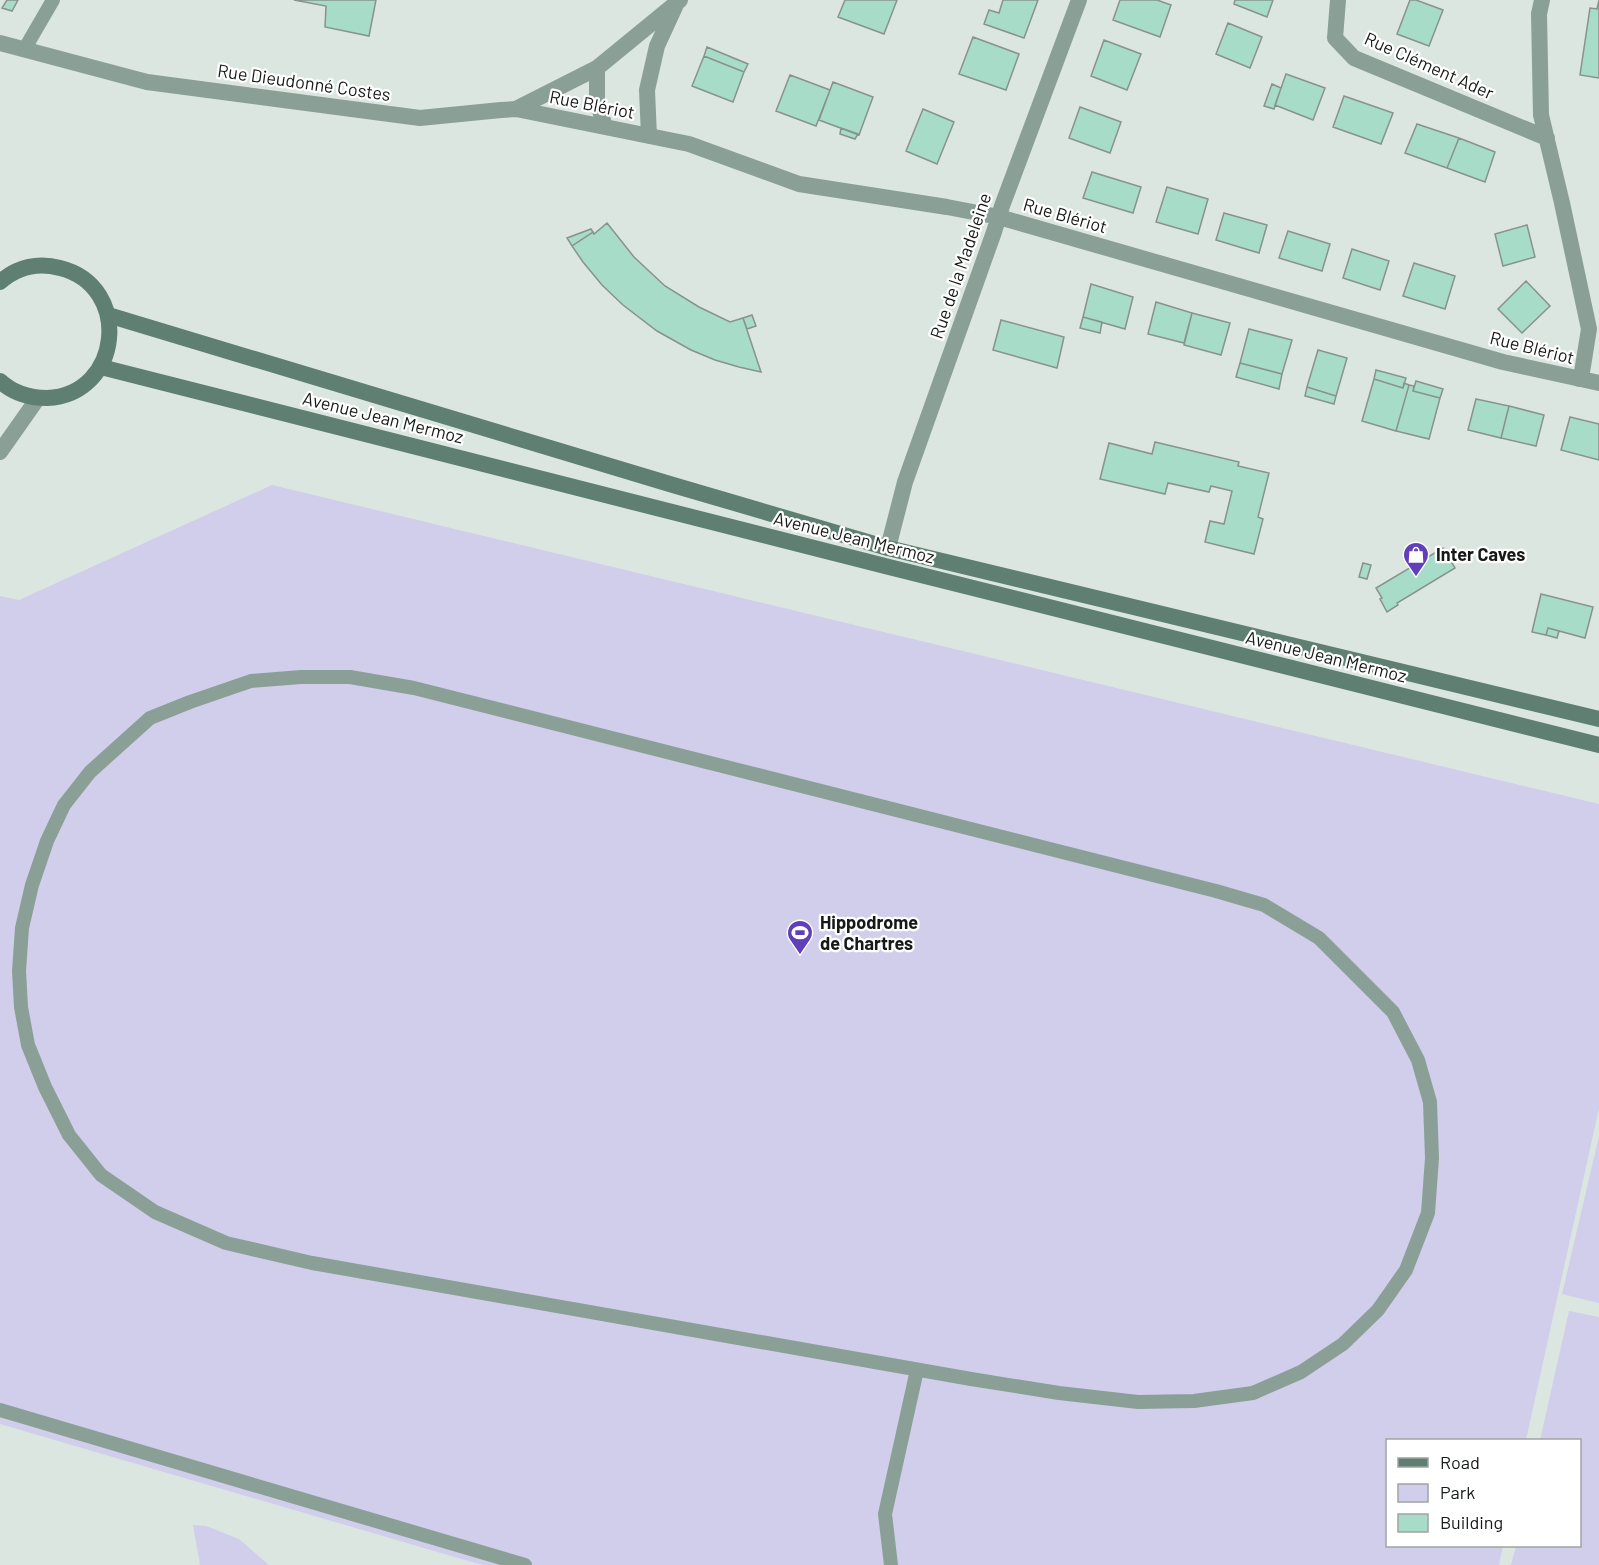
<svg xmlns="http://www.w3.org/2000/svg" width="1599" height="1565" viewBox="0 0 1599 1565" font-family="Barlow,sans-serif">
  <style>
    .green { fill: #d1ceec }
    .building { fill: #a7ddc8; stroke: #88928e; stroke-width: 1.5 }
    .lines { fill: none; stroke-linecap: round; stroke-linejoin: round }
    .service { stroke: #8aa097; stroke-width: 14 }
    .minor { stroke: #8aa097; stroke-width: 16 }
    .tertiary { stroke: #8aa097; stroke-width: 16 }
    .secondary { stroke: #5e7f72; stroke-width: 16 }
    .labels { text-anchor: middle; stroke-width: 4.5; stroke-linejoin: round; paint-order: stroke }
    .street-label { font-size: 18px; fill: #151917; stroke: #fff }
    .poi-label { font-size: 18px; font-weight: bold; fill: #151917; stroke: #fff; text-anchor: start }
  </style>
  <rect width="100%" height="100%" fill="#dbe6e1"/>
  <path class="green" d="M272,485L1599,804V1108L1526,1440H1388V1546H1503L1499,1565H482L0,1424V596L19,600Z
    M1599,1136V1303L1562,1294Z
    M1569,1311L1599,1317V1565H1511L1516,1546H1580V1440H1540Z
    M193,1525L206,1526L239,1539L269,1565H200Z"/>
  <path class="building" d="M7,0H18L12,11L2,8Z
    M294,0H376L369,36L325,27L326,6Z
    M845,0H897L884,34L838,17Z
    M1003,0H1038L1024,38L984,24L989,10L999,13Z
    M1120,0H1157L1171,5L1160,37L1113,20Z
    M1235,0H1273L1267,17L1234,4Z
    M1410,0H1416L1443,10L1429,46L1397,34Z
    M1599,0V78L1580,75L1590,8L1597,9Z
    M1228,23L1262,37L1250,68L1216,54Z
    M973,37L1019,54L1006,90L959,74Z
    M1104,40L1141,54L1127,90L1091,76Z
    M707,47L748,64L744,72L704,56Z
    M704,56L744,72L733,102L692,86Z
    M1286,74L1325,88L1313,120L1275,105Z
    M790,75L830,90L816,126L776,111Z
    M833,82L873,97L859,135L819,120Z
    M1272,84L1281,88L1274,109L1264,106Z
    M1344,96L1393,113L1381,144L1333,127Z
    M1080,107L1121,122L1110,153L1069,138Z
    M923,109L954,122L937,164L906,151Z
    M1417,124L1459,138L1447,168L1405,153Z
    M841,128L858,134L855,139L840,134Z
    M1459,138L1495,152L1485,182L1447,168Z
    M1092,172L1141,187L1133,213L1083,198Z
    M1167,187L1208,199L1198,234L1156,222Z
    M1224,213L1267,225L1259,253L1216,240Z
    M607,223L634,257L665,286L699,307L730,322L743,318L761,372L739,367L715,360L691,350L657,331L623,305L602,285L583,262L572,246L593,232L594,234Z
    M1527,225L1535,257L1503,266L1495,234Z
    M591,229L593,232L572,246L567,238Z
    M1288,231L1330,244L1322,271L1279,258Z
    M1352,249L1389,261L1380,290L1343,278Z
    M1414,263L1455,276L1445,309L1403,296Z
    M1526,281L1550,306L1522,333L1498,309Z
    M1091,284L1133,297L1125,329L1083,317Z
    M1156,302L1192,313L1184,343L1148,334Z
    M1192,313L1230,323L1221,355L1184,345Z
    M752,315L756,326L747,329L743,318Z
    M1083,317L1102,322L1100,333L1080,328Z
    M1001,320L1064,337L1057,368L993,350Z
    M1249,329L1292,340L1282,374L1240,363Z
    M1318,350L1347,358L1336,396L1307,387Z
    M1240,363L1282,374L1279,389L1236,377Z
    M1376,370L1406,378L1403,388L1374,379Z
    M1374,379L1403,388L1404,383L1409,385L1396,431L1362,421Z
    M1416,381L1443,389L1440,398L1413,391Z
    M1409,385L1414,386L1413,391L1440,398L1429,439L1396,431Z
    M1307,387L1336,396L1334,404L1305,396Z
    M1476,399L1509,406L1501,438L1468,430Z
    M1509,406L1544,415L1536,446L1501,438Z
    M1570,417L1599,424V460L1561,450Z
    M1155,442L1239,462L1238,466L1269,473L1258,517L1263,519L1254,554L1205,542L1210,521L1224,524L1232,491L1211,486L1209,492L1168,483L1165,494L1100,479L1109,443L1152,454Z
    M1443,548L1455,568L1397,603L1398,605L1387,612L1380,599L1382,598L1376,588Z
    M1363,563L1371,565L1367,579L1359,577Z
    M1541,594L1593,607L1585,638L1548,628L1546,635L1532,632Z
    M1548,628L1559,631L1557,638L1546,635Z"/>
  <g class="lines">
    <path class="service" d="M24,50L53,0
      M301,677H350L414,688L1216,891L1264,905L1319,938L1393,1012L1418,1060L1430,1102L1432,1158L1428,1213L1406,1270L1378,1310L1343,1344L1301,1372L1253,1393L1194,1401L1138,1402L1059,1393L971,1379L312,1263L226,1243L155,1212L101,1175L69,1135L45,1087L28,1045L21,1007L19,971L22,928L32,885L47,841L64,805L90,772L150,718L190,702L251,681Z
      M0,1410L525,1565
      M891,1565L885,1514L917,1370"/>
    <path class="minor" d="M1338,0L1335,38L1354,58L1547,138
      M1542,0L1539,14L1541,115L1562,203L1589,329L1582,372L1579,379
      M0,43L147,82L420,118L501,110L516,109L597,68L680,0
      M597,68V101L605,127
      M516,109L689,144L799,184L947,207L999,217L1503,362L1599,383
      M649,136L647,90L657,46L675,7
      M888,548L905,482L994,232L1002,206L1079,0"/>
    <path class="tertiary" d="M0,452L38,398"/>
    <path class="secondary" d="M0,282C17,267 38,262 60,268C133,286 122,395 47,398C29,398 13,393 0,381
      M108,315L673,485L888,548L1599,719
      M101,367L885,566L1599,745"/>
  </g>
  <defs>
    <symbol id="shop-pin" viewBox="-11 -11 22 30"><path d="M0 17L-7.5 6A9.5 9.5 0 1 1 7.5 6Z" fill="#6040b9" stroke="#fff"/><path d="M-5-2.5h2.3a2.7 3.5 0 0 1 5.4 0H5L5.5 6h-11ZM-1.5-2.5h3a1.5 2.3 0 0 0-3 0Z" fill="#fff"/></symbol>
    <symbol id="stadium-pin" viewBox="-11 -11 22 30"><path d="M0 17L-7.5 6A9.5 9.5 0 1 1 7.5 6Z" fill="#6040b9" stroke="#fff"/><path d="M0-5a6.5 5 0 1 0 0 10a6.5 5 0 1 0 0-10ZM-3.5-1.8h7v3.6h-7Z" fill="#fff"/></symbol>
  </defs>
  <g fill-rule="evenodd">
    <use href="#shop-pin" x="1401" y="540" width="30" height="40"/>
    <use href="#stadium-pin" x="785" y="918" width="30" height="40"/>
  </g>
  <g class="labels">
    <g class="street-label">
      <text transform="translate(1429 66) rotate(24)" y="6">Rue Clément Ader</text>
      <text transform="translate(304 83) rotate(8)" y="6">Rue Dieudonné Costes</text>
      <text transform="translate(592 105) rotate(11)" y="6">Rue Blériot</text>
      <text transform="translate(1065 216) rotate(16)" y="6">Rue Blériot</text>
      <text transform="translate(961 266) rotate(-71)" y="6">Rue de la Madeleine</text>
      <text transform="translate(1532 348) rotate(14)" y="6">Rue Blériot</text>
      <text transform="translate(383 418) rotate(14)" y="6">Avenue Jean Mermoz</text>
      <text transform="translate(854 538) rotate(14)" y="6">Avenue Jean Mermoz</text>
      <text transform="translate(1326 657) rotate(14)" y="6">Avenue Jean Mermoz</text>
    </g>
    <g class="poi-label">
      <text x="1436" y="561">Inter Caves</text>
      <text x="820" y="929">Hippodrome<tspan x="820" dy="21">de Chartres</tspan></text>
    </g>
  </g>
  <rect x="1386" y="1439" width="195" height="108" fill="#ffffff" stroke="#a1a3a2" stroke-width="1.5"/>
  <rect x="1398" y="1458" width="30" height="9" fill="#5e7f72" stroke="#a1a3a2" stroke-width="1.5"/>
  <text x="1440" y="1469" font-size="18" fill="#151917">Road</text>
  <rect x="1398" y="1484" width="30" height="18" fill="#d1ceec" stroke="#a1a3a2" stroke-width="1.5"/>
  <text x="1440" y="1499" font-size="18" fill="#151917">Park</text>
  <rect x="1398" y="1514" width="30" height="18" fill="#a7ddc8" stroke="#a1a3a2" stroke-width="1.5"/>
  <text x="1440" y="1529" font-size="18" fill="#151917">Building</text>
</svg>
